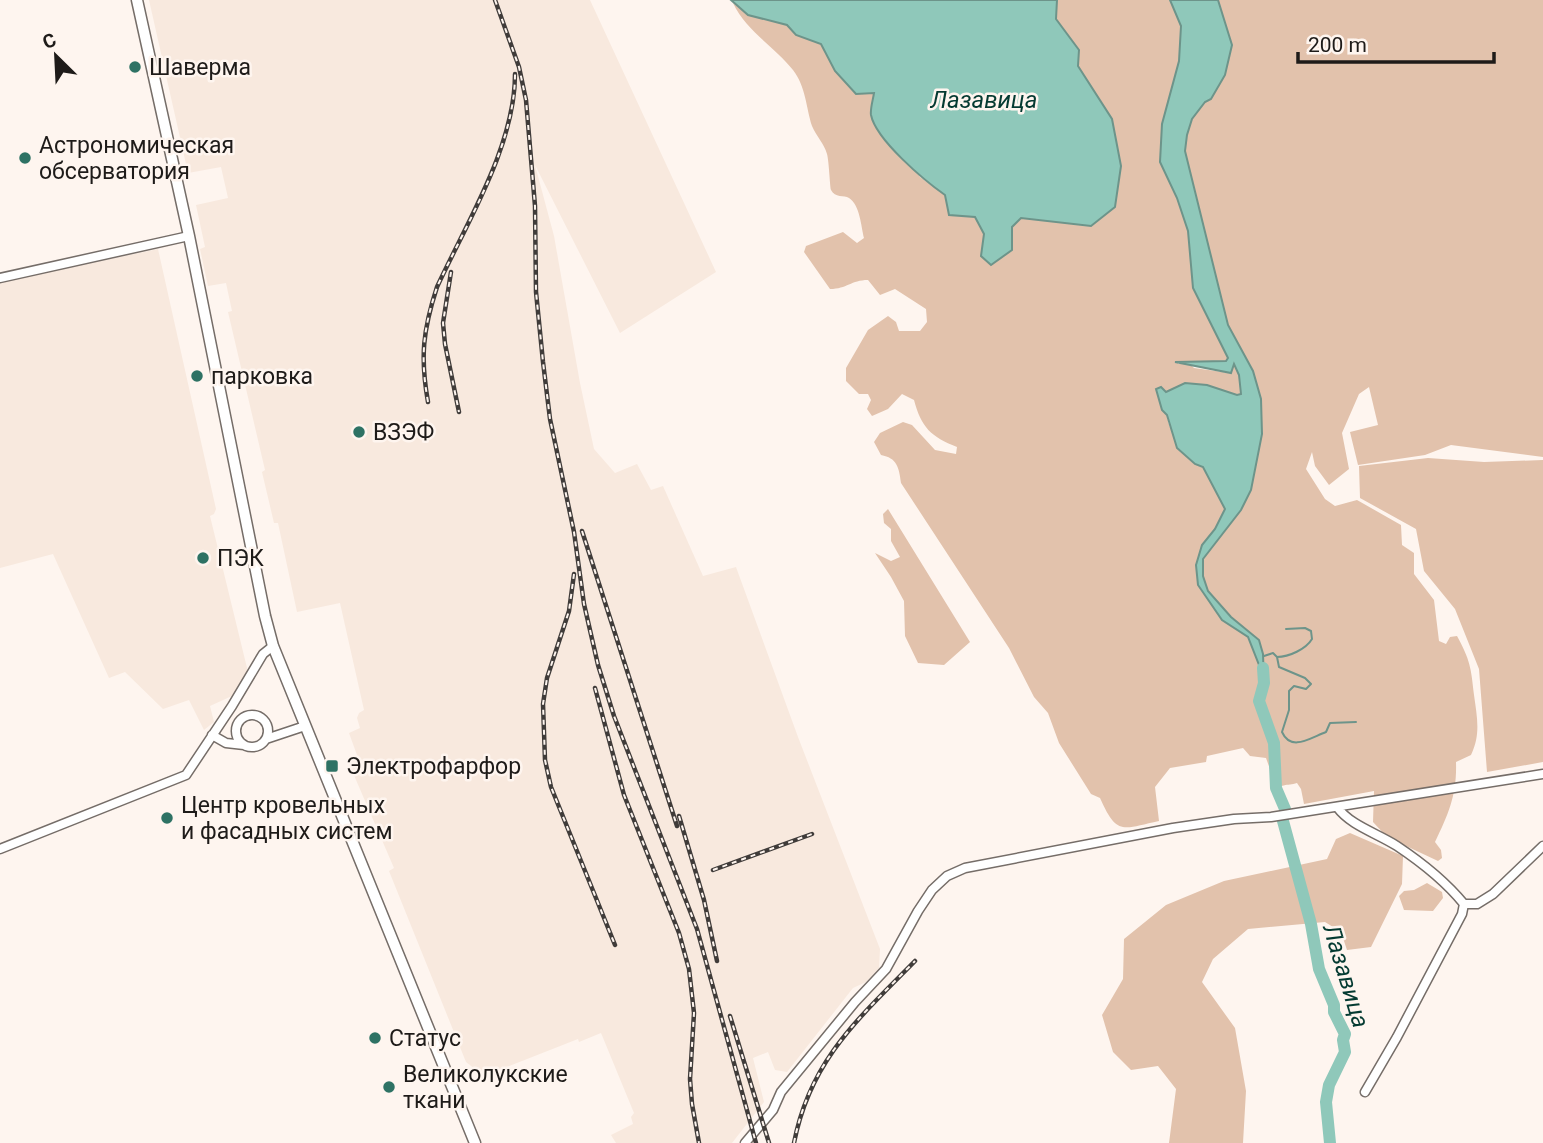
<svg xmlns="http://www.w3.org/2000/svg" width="1543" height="1143" viewBox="0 0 1543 1143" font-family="Roboto,sans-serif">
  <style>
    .built { fill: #f8e9de }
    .green { fill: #e2c2ac }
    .water { fill: #8fc8ba; stroke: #6d948a; stroke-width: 2 }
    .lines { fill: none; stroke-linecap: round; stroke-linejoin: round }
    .stream { stroke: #6d948a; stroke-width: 2 }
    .river { stroke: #8fc8ba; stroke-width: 12 }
    .minor-casing { stroke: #756d68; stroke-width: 11 }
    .major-casing { stroke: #756d68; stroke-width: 13 }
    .minor { stroke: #fff; stroke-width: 8 }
    .major { stroke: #fff; stroke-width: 10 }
    .rail-casing { stroke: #403c3a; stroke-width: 4.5 }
    .rail { stroke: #fef5ef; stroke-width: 2; stroke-dasharray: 5; stroke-linecap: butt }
    .poi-dot { fill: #2e7264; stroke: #fef5ef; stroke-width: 2.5 }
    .labels { text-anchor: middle; stroke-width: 5; stroke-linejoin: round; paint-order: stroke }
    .poi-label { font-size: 23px; fill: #1e1b19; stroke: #fef5ef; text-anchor: start }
    .water-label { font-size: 24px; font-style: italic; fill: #043a31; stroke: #fef5ef }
  </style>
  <rect width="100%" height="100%" fill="#fef5ef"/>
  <path class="built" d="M149,0H590L716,272L620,333L535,165L554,236L580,383L594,449L615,473L637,464L651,490L663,486L703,576L736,567L798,737L880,949L879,968L866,982L853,988L787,1072L775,1070L768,1052L753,1058L764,1102L732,1143H616L611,1135L633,1124L631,1117L634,1113L601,1033L579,1042L578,1039L479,1078L475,1069L466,1062L389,871L394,868L350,766L357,755L349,733L360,728L357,718L359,713L364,710L340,603L297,612L278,523H274L262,472L265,470L228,312L232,311L226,283L208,286L200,249L205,247L196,205L228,198L221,167L188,173Z
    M158,249L216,509L214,514L210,516L248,672L234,695L210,706L214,722L204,730L189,700L163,709L125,672L109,678L53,554L0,568V282Z"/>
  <path class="green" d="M1057,0H1170L1181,26L1179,61L1162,124L1160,162L1177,198L1188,231L1193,288L1228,358L1227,361H1178V364H1190L1194,368L1230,373L1234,364L1239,375L1241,394L1237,395L1207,385L1185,383L1166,392C1166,403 1166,417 1170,427C1174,438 1193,463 1203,467L1225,509L1215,529L1202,545L1198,585L1222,620L1248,637L1259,665V680L1265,672L1259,640L1231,617L1208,591L1203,576V559L1241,510L1251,490L1262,434L1253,371L1228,325L1185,151L1187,135L1192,119L1205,102L1211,99L1225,75L1232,45L1218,0H1543V457L1451,445L1425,455L1358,465L1350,432L1378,425L1369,387L1359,394L1342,433L1349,469L1329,485L1315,466L1312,452L1306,469L1325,499L1335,506L1357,500L1401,525L1402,545L1414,553V574L1434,600L1439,641L1446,644L1450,637L1457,636C1470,660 1471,667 1474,695C1477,717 1481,734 1471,755L1456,762C1457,794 1449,813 1435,842L1441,850L1442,858L1438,861L1387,837L1373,822L1374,791L1304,804L1301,789L1297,783C1287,786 1280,783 1273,793L1271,772L1266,758L1250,756L1243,748L1207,756L1206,762L1170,768L1155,787L1159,821C1122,829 1117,836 1100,798L1091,794L1059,743L1048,713L1034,697L1009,648L901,483C899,467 897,458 881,455L874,442L880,433L903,422L912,425L935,450L956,454L957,447C931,437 921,427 914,400L902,394L888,409L872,416L867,409L871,400L868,394H859L846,381V368L868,330L888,316L896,322L899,331H920L927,322L926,309L895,289L880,295L868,280C851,280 847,289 830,289L804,252L806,246L843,232L857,243L864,238C861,226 860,205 849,198C844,195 835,198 831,190C830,188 829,161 827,154C824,143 816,136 812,126C806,107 806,87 793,70C775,47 746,31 733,3L748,15L787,25L796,35L821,44L835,71L874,93L920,177L975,217L984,234L981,256L1021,218L1091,226L1112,119L1078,66L1079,50L1056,19Z
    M1428,458L1484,462L1543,460V762L1487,772L1479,669L1455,609L1424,571L1416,529L1360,498L1359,466Z
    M888,509L970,642L944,665L918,663L905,636L904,601L891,577L875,553L891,561L900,557L891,541V529L884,523L883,514Z
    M1350,833L1403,856L1402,884L1371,947L1347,950L1341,932L1325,922L1248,929L1213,959L1202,982L1235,1028L1246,1091L1243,1143H1169L1176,1089L1158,1066L1131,1070L1113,1052L1102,1015L1123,979L1124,939L1166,905L1224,881L1327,859L1336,839Z
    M1427,883L1442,892L1443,898L1433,911L1404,910L1399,896L1404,891L1414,890Z"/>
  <path class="water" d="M731,0H1057L1056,19L1079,50L1078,66L1112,119L1121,166L1115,207L1091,226L1021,218L1012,227V250L991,265L981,256L984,234L975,217L949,215L945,195C925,181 876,140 871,115C870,109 873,100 874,93L856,94L835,71L821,44L796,35L787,25L748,15Z
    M1170,0H1218L1232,45L1225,75L1211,99L1205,102L1192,119L1187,135L1185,151L1228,325L1253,371L1261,399L1262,434L1251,490L1241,510L1203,559V576L1208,591L1231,617L1259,640L1263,654L1264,683L1259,681V665L1248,637L1222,620L1198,585L1196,565L1202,545L1215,529L1225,509L1203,467L1195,464L1177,448L1167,415L1162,410L1156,389L1161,387L1166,392L1185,383L1207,385L1237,395L1241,394L1239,375L1234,364L1231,373L1175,362L1226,361L1228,358L1193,288L1188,231L1177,198L1160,162L1162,124L1179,61L1181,26Z"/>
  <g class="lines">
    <path class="stream" d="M1264,656L1273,653L1277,657L1279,667L1305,678L1311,684L1306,689L1294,686L1289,691V710L1282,732C1291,752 1310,738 1326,732L1330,723L1356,722
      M1277,657C1289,657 1306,649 1312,639L1311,631L1305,628L1286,629"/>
    <path class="river" d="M1263,668L1264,683L1259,701L1274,743L1276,788L1285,809
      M1283,821L1311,924L1319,969L1334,1005V1012L1345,1034L1343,1040L1345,1052L1329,1085L1326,1102L1330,1143"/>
    <defs>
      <path id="minor" d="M0,278L189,236
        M236 731a16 16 0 1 1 32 0a16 16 0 1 1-32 0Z
        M212,735L226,743L244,745
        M266,739L305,726
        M1337,807C1351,826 1377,833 1397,846C1421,862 1446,882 1464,904
        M0,849L186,775L232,706L263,654L273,646
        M1365,1092L1397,1037L1462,914L1464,904H1477L1493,894L1543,846
        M745,1143L773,1110L781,1092L855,1002L886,969L918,911L932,890L947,876L965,868L1173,828L1234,819L1271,817L1543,774"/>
      <path id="major" d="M137,0L189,236L265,616L273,646L475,1143"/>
    </defs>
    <use href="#minor" class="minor-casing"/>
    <use href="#major" class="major-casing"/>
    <use href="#minor" class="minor"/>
    <use href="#major" class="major"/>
    <defs>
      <path id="rail" d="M495,0L519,67L526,100L535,206L536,292L543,362L550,419L574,532L584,604L598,665L614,716L697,929L756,1143
        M451,272L443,323L445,344L459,412
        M428,402C420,357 423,330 437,287C467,222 515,146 515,74
        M582,531L677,826
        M574,574L569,611L547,678L543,704L545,760L551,787L615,945
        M595,688L624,795L679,933L689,969L694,1013L690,1079L692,1104L699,1143
        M679,816L704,900L717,961
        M713,870L812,834
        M730,1016L769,1143
        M794,1143C810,1060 859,1018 915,961"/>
    </defs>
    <use href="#rail" class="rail-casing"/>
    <use href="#rail" class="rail"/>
  </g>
  <g class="poi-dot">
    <circle cx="135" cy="67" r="7"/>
    <circle cx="25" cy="158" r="7"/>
    <circle cx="197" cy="376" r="7"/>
    <circle cx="359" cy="432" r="7"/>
    <circle cx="203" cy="558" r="7"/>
    <rect x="325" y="759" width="14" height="14" rx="3.5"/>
    <circle cx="167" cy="818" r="7"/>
    <circle cx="375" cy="1038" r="7"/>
    <circle cx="389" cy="1087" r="7"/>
  </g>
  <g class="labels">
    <g class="poi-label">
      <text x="149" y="75">Шаверма</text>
      <text x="39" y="153">Aстрономическая<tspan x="39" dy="26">обсерватория</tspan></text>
      <text x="211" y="384">парковка</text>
      <text x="373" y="440">ВЗЭФ</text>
      <text x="217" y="566">ПЭК</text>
      <text x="346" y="774">Электрофарфор</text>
      <text x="181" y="813">Центр кровельных<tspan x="181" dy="26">и фасадных систем</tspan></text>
      <text x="389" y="1046">Статус</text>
      <text x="403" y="1082">Великолукские<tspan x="403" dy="26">ткани</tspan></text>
    </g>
    <g class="water-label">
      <text x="984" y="108">Лазавица</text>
      <text transform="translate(1346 976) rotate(73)" y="8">Лазавица</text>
    </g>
  </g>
  <g transform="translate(56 56) rotate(336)" stroke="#fef5ef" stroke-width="5" paint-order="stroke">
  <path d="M0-5L12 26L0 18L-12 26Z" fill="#1e1b19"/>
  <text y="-10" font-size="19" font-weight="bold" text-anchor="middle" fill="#1e1b19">С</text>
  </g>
  <path d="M1298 52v10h196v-10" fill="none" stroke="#1e1b19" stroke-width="3.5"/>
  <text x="1308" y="52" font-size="21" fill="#1e1b19" stroke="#fef5ef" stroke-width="5" paint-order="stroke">200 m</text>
</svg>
